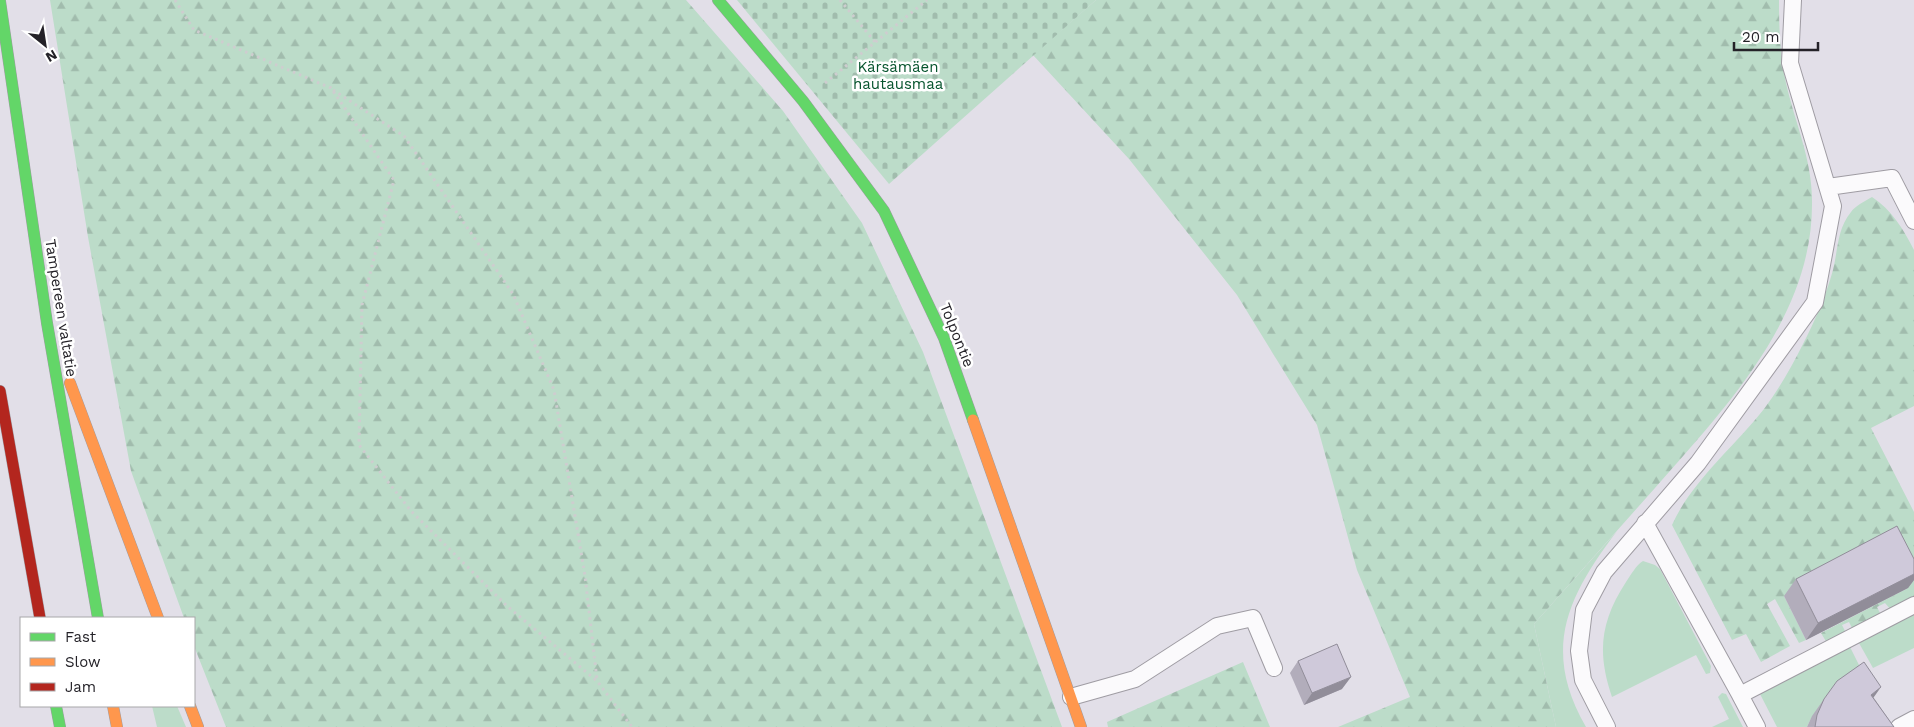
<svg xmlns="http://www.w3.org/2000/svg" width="1914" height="727" viewBox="0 0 1914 727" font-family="'Work Sans',sans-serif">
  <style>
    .green { fill: #bcdcc9 }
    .forest { fill: url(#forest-firs) }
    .cemetery { fill: url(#cemetery-stones) }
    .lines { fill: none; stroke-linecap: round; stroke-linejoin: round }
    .lane-casing { stroke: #9f9ca3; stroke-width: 18 }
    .fast-casing { stroke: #9f9ca3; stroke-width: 12 }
    .slow-casing { stroke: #9f9ca3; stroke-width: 12 }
    .jam-casing { stroke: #9f9ca3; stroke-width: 12 }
    .path { stroke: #cecdcf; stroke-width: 3; stroke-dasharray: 2.5 4; stroke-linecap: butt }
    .lane { stroke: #fbfafc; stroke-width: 16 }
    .fast { stroke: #63d668; stroke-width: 11 }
    .slow { stroke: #ff974d; stroke-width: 11 }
    .jam { stroke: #b3261e; stroke-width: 11 }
    .wall { fill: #b2adbb }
    .shaded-wall { fill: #918d99 }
    .building { fill: #cfc9da; stroke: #918d99 }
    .labels { text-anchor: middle; stroke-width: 5; stroke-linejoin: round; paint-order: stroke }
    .park-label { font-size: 15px; fill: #06542d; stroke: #fff }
    .street-label { font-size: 15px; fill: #242228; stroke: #fff }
  </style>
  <defs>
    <pattern id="forest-firs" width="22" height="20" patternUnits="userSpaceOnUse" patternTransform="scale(1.25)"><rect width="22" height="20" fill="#bcdcc9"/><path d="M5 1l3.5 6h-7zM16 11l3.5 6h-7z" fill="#a1bcad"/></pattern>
    <pattern id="cemetery-stones" width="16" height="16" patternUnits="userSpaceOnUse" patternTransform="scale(1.25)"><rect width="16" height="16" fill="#bcdcc9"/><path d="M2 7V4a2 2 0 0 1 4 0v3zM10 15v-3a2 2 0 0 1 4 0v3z" fill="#a1bcad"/></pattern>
  </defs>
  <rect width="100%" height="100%" fill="#e2dfe8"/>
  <path class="green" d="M1617,531C1568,596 1541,649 1586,727H1556L1534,624Z
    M1643,561L1655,565L1660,569L1711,666L1710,673L1706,674L1696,655L1612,697C1597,653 1600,622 1626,582C1631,575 1636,565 1643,561Z
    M1914,614V648L1873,668L1859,643Z
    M1850,647L1863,673C1840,689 1819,700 1807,727H1777L1760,694Z
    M1722,693L1726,694L1743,727H1712L1729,719L1718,697Z
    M152,706H177L186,727H157Z"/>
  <path class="forest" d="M50,0H686L783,111L862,223L923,352L1062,727H226L194,646V618H184L131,471L88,237Z
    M1096,0H1779C1779,28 1780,55 1786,83C1795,123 1812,159 1812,200C1814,316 1726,407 1655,488C1614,534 1574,579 1534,624L1556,727H1338L1410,697L1357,570L1317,425L1237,295L1129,159L1033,55Z
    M1872,197C1891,209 1904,230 1914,250V406L1871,428L1914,512V598L1891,610L1885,603L1877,607L1881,615L1853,630L1849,622L1842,625L1846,633L1827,643L1821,633L1908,588L1784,596L1806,640L1799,643L1775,599L1767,604L1790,646L1761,662L1746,634L1732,640L1672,525C1691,482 1735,446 1764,409C1779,389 1792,366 1803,344C1815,321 1826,295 1833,270C1838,250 1837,229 1851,212C1855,206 1865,201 1872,197Z
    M1243,662L1270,727H1108L1107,722Z"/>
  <path class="cemetery" d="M737,0H1096L889,184Z"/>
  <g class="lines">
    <defs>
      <path id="lane" d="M1828,187L1892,178L1914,221
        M1645,523L1740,695L1914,605
        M1740,695L1757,727
        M1071,697L1135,679L1217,626L1253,618L1274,668
        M1607,727L1583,680L1579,651L1584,610L1604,572L1698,463L1815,302L1833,206L1790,63L1793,0
        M1899,727L1914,719"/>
      <path id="fast" d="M718,0L803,101L884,211L944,338L973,420
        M0,1L47,323L98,618
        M56,706L60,727"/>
      <path id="slow" d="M70,383L158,618
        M973,420L1081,727
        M113,706L117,727
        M190,706L198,727"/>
      <path id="jam" d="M0,391L40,618"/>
    </defs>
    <use href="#lane" class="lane-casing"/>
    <use href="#fast" class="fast-casing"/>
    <use href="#slow" class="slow-casing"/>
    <use href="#jam" class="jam-casing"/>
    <path class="path" d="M175,0L194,30L331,88L394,180L362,305L359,445L411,511L507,606L597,681L632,727
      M840,0L875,42
      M825,83L927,0
      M333,90L404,136L513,294L554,390L585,576L597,680"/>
    <use href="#lane" class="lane"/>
    <use href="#fast" class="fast"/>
    <use href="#slow" class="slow"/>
    <use href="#jam" class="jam"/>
  </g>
  <path class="wall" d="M1914,559V580L1908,588L1806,640L1784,596L1796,579Z
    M1298,661L1342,689L1304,705L1290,673Z
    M1874,698L1894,727H1807L1812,716L1824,699Z"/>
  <path class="shaded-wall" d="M1914,574V580L1908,588L1806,640L1818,623Z
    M1351,677L1342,689L1304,705L1312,693Z
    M1881,687L1869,704L1871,695Z"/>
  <path class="building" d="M1897,526L1914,559V574L1818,623L1796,579Z
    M1337,644L1351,677L1312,693L1298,661Z
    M1864,662L1881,687L1871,695L1894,727H1815L1817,715L1824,699L1837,681Z"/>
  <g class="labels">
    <g class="park-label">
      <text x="898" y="72">Kärsämäen<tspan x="898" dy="17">hautausmaa</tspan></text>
    </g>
    <g class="street-label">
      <text transform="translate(61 308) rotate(81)" y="5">Tampereen valtatie</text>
      <text transform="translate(957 335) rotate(68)" y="5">Tolpontie</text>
    </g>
  </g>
  <rect x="20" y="617" width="175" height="90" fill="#ffffff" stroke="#a7a7a9"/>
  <rect x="30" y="633" width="25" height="8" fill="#63d668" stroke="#a7a7a9"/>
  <text x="65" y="642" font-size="15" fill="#242228">Fast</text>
  <rect x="30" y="658" width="25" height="8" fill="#ff974d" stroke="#a7a7a9"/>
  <text x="65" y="667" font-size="15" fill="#242228">Slow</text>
  <rect x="30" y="683" width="25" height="8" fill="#b3261e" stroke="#a7a7a9"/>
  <text x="65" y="692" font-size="15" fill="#242228">Jam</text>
  <g transform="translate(45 45) rotate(150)" stroke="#ffffff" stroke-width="4" paint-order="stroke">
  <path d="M0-4L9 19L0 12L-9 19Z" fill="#242228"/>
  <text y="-8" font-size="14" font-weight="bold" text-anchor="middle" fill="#242228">N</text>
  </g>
  <path d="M1734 42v8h84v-8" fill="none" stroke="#242228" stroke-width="2.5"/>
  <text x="1742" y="42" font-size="15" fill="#242228" stroke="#ffffff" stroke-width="4" paint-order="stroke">20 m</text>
</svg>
